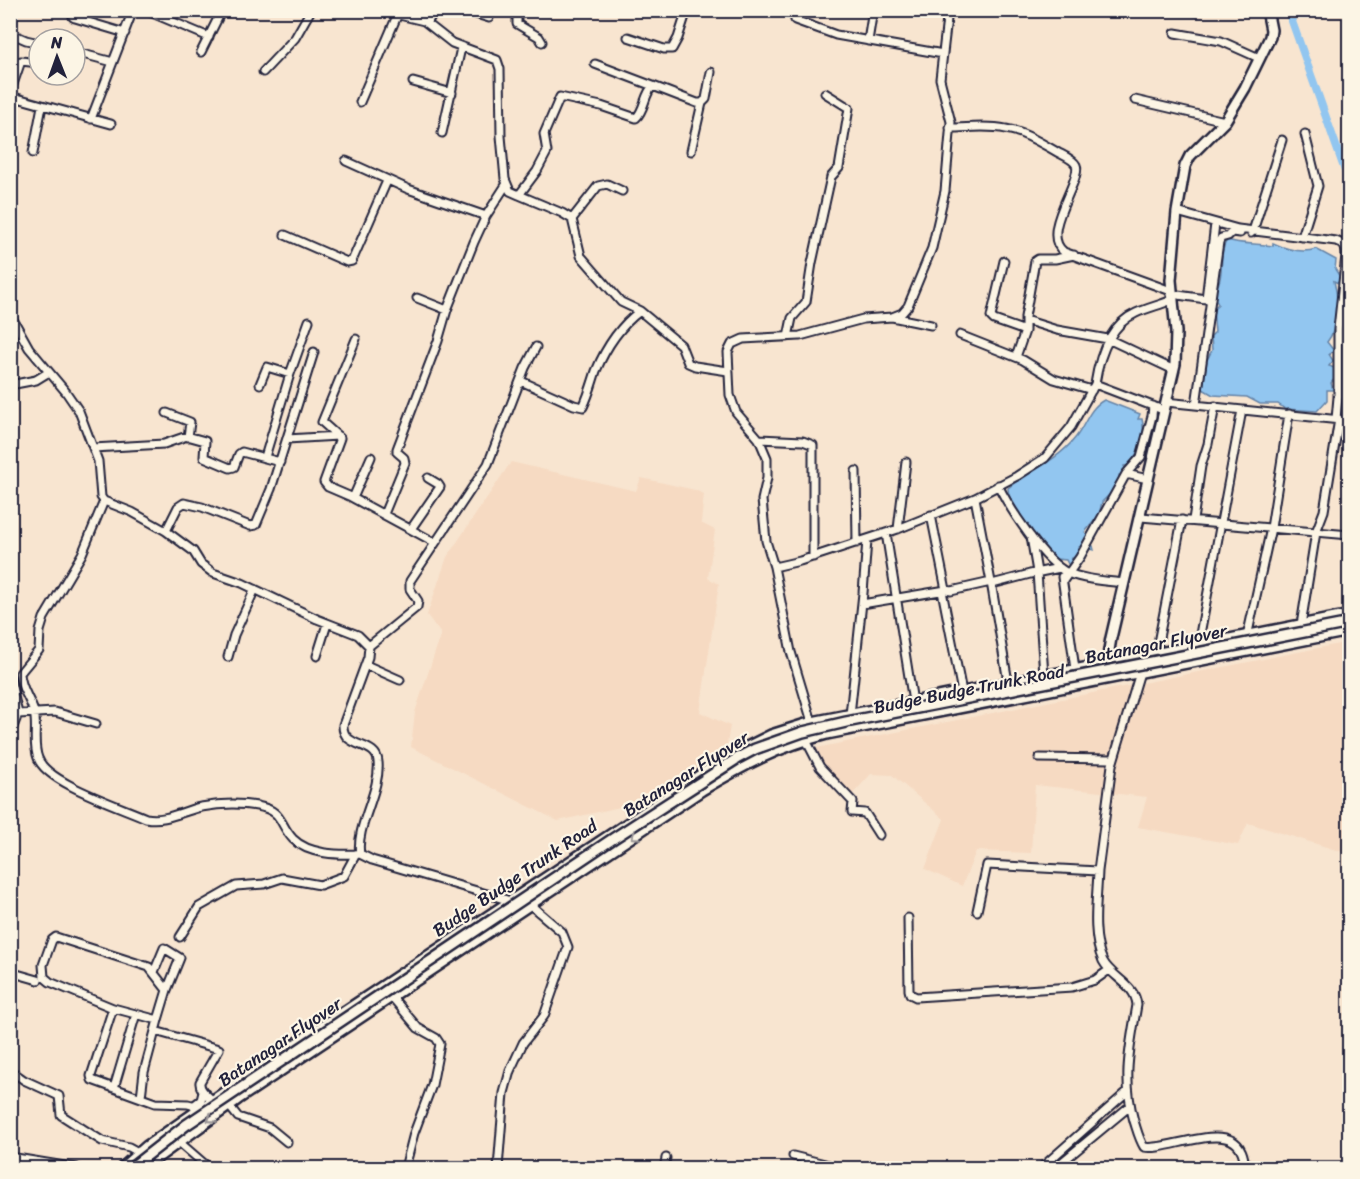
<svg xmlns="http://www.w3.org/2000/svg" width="1360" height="1179" viewBox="0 0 1360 1179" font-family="Sriracha,sans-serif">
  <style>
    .built { fill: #f6dac2 }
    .water { fill: #92c6f0; stroke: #6584a8; stroke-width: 1.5 }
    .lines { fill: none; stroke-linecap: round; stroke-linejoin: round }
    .canal { stroke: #92c6f0; stroke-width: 8 }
    .street-casing { stroke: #22223b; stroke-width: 11 }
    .secondary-casing { stroke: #22223b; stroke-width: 14 }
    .street { stroke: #fcf5e5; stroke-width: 7 }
    .secondary { stroke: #fcf5e5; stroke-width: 9 }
    .secondary-bridge-casing { stroke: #22223b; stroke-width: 14; stroke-linecap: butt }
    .secondary-bridge { stroke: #fcf5e5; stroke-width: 9 }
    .oneway { stroke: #9a9698 }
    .labels { text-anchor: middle; stroke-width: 4.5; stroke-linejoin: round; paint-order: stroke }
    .street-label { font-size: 18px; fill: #22223b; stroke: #fcf5e5 }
  </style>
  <rect width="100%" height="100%" fill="#f8e5d0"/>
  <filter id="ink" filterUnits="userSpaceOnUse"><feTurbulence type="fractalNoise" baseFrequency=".0167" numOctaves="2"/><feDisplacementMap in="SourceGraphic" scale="12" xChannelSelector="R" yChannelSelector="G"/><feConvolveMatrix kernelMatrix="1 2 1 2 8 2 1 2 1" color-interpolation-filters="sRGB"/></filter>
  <g filter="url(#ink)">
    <path class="built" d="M511,462L636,491L641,478L695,490L704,494L701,523L715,530L708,578L719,584L700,712L730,726L725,756L628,821L620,807L558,821L411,747L415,712L441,634L427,615L447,557Z
      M1349,642V854L1248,823L1238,845L1138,827L1147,797L1035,785L1031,853L976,851L962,886L925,869L944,819L892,775L871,774L850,797L823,779L811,749Z"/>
    <path class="water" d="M1227,240C1242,245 1257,243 1273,246V243C1286,249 1302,254 1316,249L1336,260L1335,269L1340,277L1338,283L1334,281C1339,299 1339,327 1327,342L1334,351L1329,354L1333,361L1329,366L1337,369L1338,374L1331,383L1333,390H1327V400L1317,411L1285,409L1278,404H1260L1247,397L1213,395L1203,389L1207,360L1212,350L1211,336L1215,332L1213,309L1218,304L1212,293C1227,281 1217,254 1227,240Z
      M1104,400L1140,414L1138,419H1142C1146,435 1139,452 1129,465L1124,466L1127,473L1119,475V485L1102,502L1099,515L1085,532L1089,537L1084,546H1093L1094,550L1079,547L1077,552L1084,558H1072L1069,566L1066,560L1056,559L1044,549L1009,499L1008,488L1023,477L1022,473L1027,474C1045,464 1063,454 1076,437C1086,424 1089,408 1104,400Z"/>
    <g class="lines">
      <path class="canal" d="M1288,10L1350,185"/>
      <defs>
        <path id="street" d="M73,10V17L75,18L125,33
          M145,10L209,37
          M379,10L424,21L452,43L497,60L500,69L501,136L505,179L510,191L519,195
          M474,10L476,14L489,18
          M517,10V24L539,37L542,42
          M1195,10L1196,11
          M795,20L836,35L943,54
          M427,23L435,10
          M10,33L26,40L39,43
          M1175,33L1221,41L1259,58
          M628,37L664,49H672L678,38L687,10
          M868,41L873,10
          M75,52L113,62
          M201,52L222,10
          M595,64L653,86
          M75,72H76
          M263,72L295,38L311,10
          M711,72L706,99L702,103H697L653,86C644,94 645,110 636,118L601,106L560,97L544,134L547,152L537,171L519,195L562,213L572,219L581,256L621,302L640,311L681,345L688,363L695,366L728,371
          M413,82L452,93
          M10,93L21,61L39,63
          M10,96L111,124
          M1135,100L1225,121
          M360,102L397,16
          M91,119L133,10
          M950,128C968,128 988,125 1006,129C1024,132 1041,143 1057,152C1062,155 1073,159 1076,165C1083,180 1038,233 1064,252L1171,291
          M442,133L461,48
          M691,151L702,103
          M33,153L42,106
          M346,161L408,189L486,216
          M1177,212L1238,229L1336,241C1344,244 1346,247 1346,255L1338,329V397L1336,419
          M572,219L598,186L607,184L622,191
          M1251,233L1253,231L1282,140
          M285,235L347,262L352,261L387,181
          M1302,237L1318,186L1305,134
          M1004,261L991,317L994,320L1025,331
          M1171,294L1206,299L1215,224
          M417,298L447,310
          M10,314L29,348L66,392L79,411L98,461L101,497L104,501L132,512L166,531
          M892,317L931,325
          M1025,320L1057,330L1108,339L1174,370
          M960,335L1023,360L1054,379L1092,390
          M788,337L792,318L806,302L812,263L831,177L839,168L849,108L825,93
          M356,339L322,422L340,438L324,482L328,487L349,496L434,542
          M314,352L271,489L256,525L250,526L202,507L184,503L178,507L166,531L193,551L201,564L213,573L242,583L317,619L358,635L369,646L368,657L343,725C342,749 377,741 378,762C381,791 355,827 360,854L372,860L514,902
          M1016,357L1025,331V317L1035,261L1038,259H1055L1074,255
          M521,381L574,405L583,407C589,395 592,383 596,371C606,347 620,326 640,311
          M260,384L267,367L290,374
          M10,385L36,380L49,372
          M1166,402L1350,421
          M1196,405L1219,242L1221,238L1228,236L1232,232L1240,233
          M1163,410L1095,384C1099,358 1109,325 1136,313C1147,308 1160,305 1172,300
          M167,413L190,422L188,437
          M287,439L338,436
          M759,439L803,441L813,445V557
          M93,448L164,444L187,436L205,441L204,457L230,468L234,467L239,454L242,452L280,462
          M265,457L290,374L309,321
          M856,471L857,543
          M1126,474L1148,479
          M998,485C1010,509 1044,562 1068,573C1085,580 1106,581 1124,583
          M353,498L371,457
          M104,501L82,554L44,618L40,631L39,650L20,673C20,687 30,699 34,712C38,727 32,743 38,758C46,783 122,807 146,818C165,822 182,811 201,807C218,804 239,803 257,806C284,811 278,823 293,839C309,855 339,855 360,854
          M384,514L405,463L404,458L397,452V449L438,341L447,310L474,242L486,216L506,185
          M931,515L946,590L951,591L991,582L975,498
          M1141,517L1350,535
          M1193,520L1201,466L1208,444L1215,406
          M411,529L440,487L438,484L428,478
          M898,529L906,462
          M886,533L913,702
          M1031,537L1037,572L1044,675
          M774,567L800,561L898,529L975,498L1017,476L1045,458L1071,427L1095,384
          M1062,577L1075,669
          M1063,581L1080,557L1126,474L1141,457L1152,416L1153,406
          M991,582L1008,682
          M992,584L1030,574L1060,568
          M942,591L962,692
          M862,604L946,590
          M1301,625L1316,532L1324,511L1339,419
          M1247,637L1271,528L1289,414
          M1198,645L1242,410
          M369,646L417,607L418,601L410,589V581L488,464L525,368L536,347
          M1156,653L1182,520
          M317,656L327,624
          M228,657L234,635L255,589
          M366,665L400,680
          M10,678L18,714L10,735
          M18,714L55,712L96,724
          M850,715L863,593L867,540
          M812,722L791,652L774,567L766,541L762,500L767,478V458L759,439L736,412L730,395L728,352L732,344L743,339L800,336L863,319L892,317L902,313L908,306L932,248L945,191L951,122L940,79L948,10
          M806,740L820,767L853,802L852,812L865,813L879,835
          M1039,758L1113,759
          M1098,871L1112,765L1141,669
          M977,911L987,865L1098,871C1097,899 1091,935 1103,961C1112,978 1135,984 1137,1005C1130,1047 1122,1078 1134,1121C1137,1130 1139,1139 1144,1147C1167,1152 1227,1120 1241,1150C1244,1155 1244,1163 1246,1168
          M908,918L909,990L910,994L916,997L1072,987L1095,980L1109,970
          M180,937L199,907L236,886L264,884L282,878L320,885L344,876L356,854
          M10,972L38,980
          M154,972L164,948L180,958L167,990
          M392,997L418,1028L436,1038L440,1044L432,1085L414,1133L405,1168
          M113,1008L91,1076L92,1080L155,1103L188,1104L192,1105L197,1110
          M155,1031L219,1049L200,1082C199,1090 207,1095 212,1100
          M10,1070L24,1080L59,1096L61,1115L102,1141L129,1147L140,1153
          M114,1088L136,1014
          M141,1097L144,1072L158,1020L113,1008L50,982L44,977L43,965L52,940L56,937L62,939L149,967L167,990L158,1020
          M193,1106L201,1100L203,1092
          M230,1107L238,1117L270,1128L287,1142
          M179,1142L209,1168
          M793,1156L841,1168
          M10,1157L77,1168
          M498,1168L504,1093L510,1071L523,1043L544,1016L568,947L562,932L527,902
          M664,1168L666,1158
          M1041,1168L1128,1091
          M1055,1168L1130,1106"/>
        <path id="secondary" d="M1107,667V662L1111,638L1175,364L1176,332L1171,280L1177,212L1185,166L1190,156L1225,121L1245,88L1270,37L1271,30L1267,10
          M122,1168L147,1146L258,1069L729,756L771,735L812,722L1350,615
          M143,1168L238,1099L702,790C745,764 778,747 827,734L1350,631"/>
      </defs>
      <use href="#street" class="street-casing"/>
      <use href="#secondary" class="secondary-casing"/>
      <use href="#street" class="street"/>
      <use href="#secondary" class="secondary"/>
      <defs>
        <path id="secondary-bridge" d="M131,1168L186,1125L614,838L738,758L755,749L803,732L846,722L1350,623"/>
      </defs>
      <use href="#secondary-bridge" class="secondary-bridge-casing"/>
      <use href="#secondary-bridge" class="secondary-bridge"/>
    </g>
    <defs><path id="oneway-chevron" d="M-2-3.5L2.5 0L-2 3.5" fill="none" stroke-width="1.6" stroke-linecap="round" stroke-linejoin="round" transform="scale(1.5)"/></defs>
    <g class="oneway">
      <use href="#oneway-chevron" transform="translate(635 836) rotate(145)"/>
      <use href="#oneway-chevron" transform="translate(211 1119) rotate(146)"/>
    </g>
  </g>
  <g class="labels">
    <g class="street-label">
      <text transform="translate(1156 644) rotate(-11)" y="6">Batanagar Flyover</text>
      <text transform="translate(969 689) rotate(-11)" y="6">Budge Budge Trunk Road</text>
      <text transform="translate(686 774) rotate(-32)" y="6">Batanagar Flyover</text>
      <text transform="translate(515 878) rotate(-34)" y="6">Budge Budge Trunk Road</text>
      <text transform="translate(280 1042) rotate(-34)" y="6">Batanagar Flyover</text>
    </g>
  </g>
  <rect width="1360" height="1179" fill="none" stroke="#fcf5e5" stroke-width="36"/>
  <rect x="18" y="18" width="1324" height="1143" fill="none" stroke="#22223b" stroke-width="2" filter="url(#ink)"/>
  <g transform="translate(57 57) rotate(359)"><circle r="28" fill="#fcf5e5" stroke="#a5a1a1" stroke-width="1.5"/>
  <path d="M0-4.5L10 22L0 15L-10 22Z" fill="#22223b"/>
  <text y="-9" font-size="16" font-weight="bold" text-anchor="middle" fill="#22223b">N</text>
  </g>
</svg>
